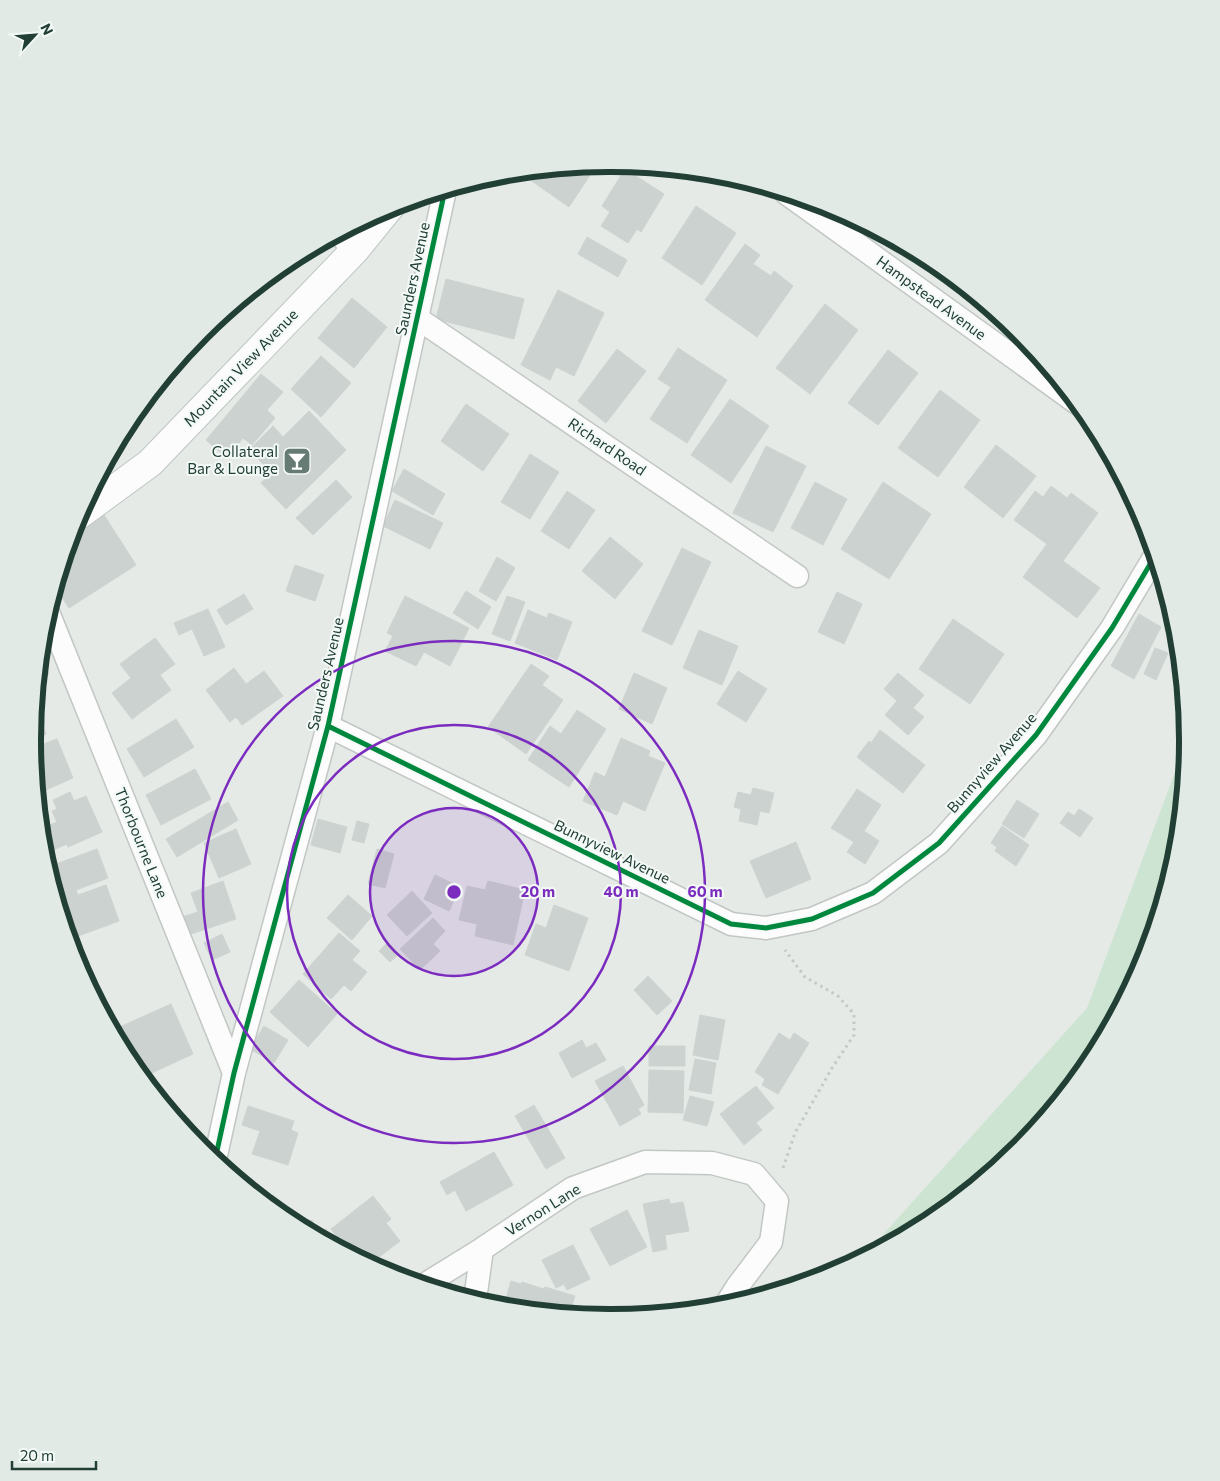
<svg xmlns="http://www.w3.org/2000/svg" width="1220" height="1481" viewBox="0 0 1220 1481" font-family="Commissioner,sans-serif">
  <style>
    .green { fill: #cde4d2 }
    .building { fill: #ccd2cf; stroke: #cdd3d0 }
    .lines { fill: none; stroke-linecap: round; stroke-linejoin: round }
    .street-casing { stroke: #c2c7c4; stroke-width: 25 }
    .secondary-casing { stroke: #bec6c3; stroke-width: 30 }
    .path { stroke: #c1cac5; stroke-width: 3; stroke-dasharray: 2.5 4; stroke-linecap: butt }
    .street { stroke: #fbfcfb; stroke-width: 22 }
    .secondary { stroke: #fbfcfb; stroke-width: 28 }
    .cycleway-casing { stroke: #f3f9f6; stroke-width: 8 }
    .cycleway { stroke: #00873e; stroke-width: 5 }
    .ring { fill: none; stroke: #7b2cbf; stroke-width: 2.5 }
    .labels { text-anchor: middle; stroke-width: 4; stroke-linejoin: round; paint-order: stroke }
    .street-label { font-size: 15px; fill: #213f34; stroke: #f3f9f6 }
    .poi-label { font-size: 15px; fill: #213f34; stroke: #f3f9f6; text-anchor: end }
    .rim { fill: none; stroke: #213f34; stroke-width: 6 }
    .centre { fill: #7b2cbf; stroke: #f3f9f6; stroke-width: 2.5 }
    .ring-label { font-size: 15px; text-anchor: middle; font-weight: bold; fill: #7b2cbf; stroke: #f3f9f6; stroke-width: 4; stroke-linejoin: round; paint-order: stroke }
  </style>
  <rect width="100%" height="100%" fill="#e5eae7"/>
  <path class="green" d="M1187,740L1176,853L1143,962L1090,1062L1018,1149L931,1221L862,1258L1087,1008Z"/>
  <path class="building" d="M583,166L592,172L569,207L519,172Z
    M625,169L664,194L641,232L637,229L628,243L601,226L610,212L602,206Z
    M696,206L736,233L702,285L662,258Z
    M587,237L627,260L618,277L578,254Z
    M745,244L760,255L753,264L771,276L774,271L793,286L757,337L705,300Z
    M446,279L524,299L514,339L436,319Z
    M558,290L604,313L574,376L556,367L550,380L521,365Z
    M352,298L387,327L354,368L318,338Z
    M825,304L858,330L810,394L776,368Z
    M678,348L727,380L687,443L650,419L671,387L658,379Z
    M617,349L646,371L606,423L578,401Z
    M888,350L918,373L878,425L848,403Z
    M321,356L351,383L321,417L291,389Z
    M261,374L283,392L267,410L275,418L252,445L243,438L227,458L206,440Z
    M940,390L980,420L938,477L898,448Z
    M730,399L769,426L731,483L691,455Z
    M466,404L509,434L483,471L441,441Z
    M309,411L346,450L286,509L261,483L271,472L249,450L273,426L283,437Z
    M996,445L1036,476L1003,518L964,487Z
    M766,446L806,466L773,532L733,513Z
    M530,454L559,472L530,519L501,502Z
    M404,469L445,494L433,515L392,491Z
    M336,480L352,497L313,535L296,518Z
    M815,482L847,499L823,545L791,528Z
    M883,482L931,514L889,579L841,549Z
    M1051,486L1067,498L1071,493L1098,513L1063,561L1100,588L1077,618L1023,577L1047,544L1014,520L1035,491L1043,497Z
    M567,491L595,510L569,549L541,531Z
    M395,500L443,523L430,549L383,526Z
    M104,515L136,565L69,608L56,588L71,536Z
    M610,537L643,564L615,599L582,571Z
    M682,548L711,562L672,645L642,631Z
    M497,557L515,568L496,601L479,591Z
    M295,565L324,575L315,601L286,591Z
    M466,591L491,607L478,629L453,613Z
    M837,592L862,604L844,644L818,632Z
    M244,594L253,609L226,625L217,610Z
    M405,596L469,628L450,666L424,652L416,666L385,651L393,636L387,633Z
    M507,596L525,602L510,641L492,634Z
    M208,609L225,647L204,656L192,629L179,635L174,623Z
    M528,610L547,618L549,613L572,622L557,660L515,643Z
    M1139,614L1161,627L1134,679L1111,666Z
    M953,619L1004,654L970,704L919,669Z
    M699,630L738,646L722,685L683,668Z
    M155,638L175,664L160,675L171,690L132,719L112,693L131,678L120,664Z
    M1155,648L1168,653L1156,680L1144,674Z
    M41,659L49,674L39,679Z
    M531,664L549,676L542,685L563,700L526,754L488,727Z
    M234,668L246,684L264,671L283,696L242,725L236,717L230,722L206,690Z
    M738,671L767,689L746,722L717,704Z
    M634,673L667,688L652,724L619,709Z
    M898,673L924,695L913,708L924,717L908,735L885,715L897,701L884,689Z
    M36,710L46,734L33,739Z
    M577,710L606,729L569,787L528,760L550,726L561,734Z
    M176,719L194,747L144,777L127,749Z
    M880,730L925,765L903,793L857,757L869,741L871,743Z
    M621,738L650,751L648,756L665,763L645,811L623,801L617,815L583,801L595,772L605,777Z
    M57,739L73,778L39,793L37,788L33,748Z
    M195,769L211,799L161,825L146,795Z
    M753,788L774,793L769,813L760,811L757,825L739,821L741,809L734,807L738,792L751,795Z
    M857,789L881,805L864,831L879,841L865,864L847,852L854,842L831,828Z
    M70,792L74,801L86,796L102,832L68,847L67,844L53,850L43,828L57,822L52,811L57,809L53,800Z
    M1017,800L1039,814L1024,838L1002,824Z
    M228,802L238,820L177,857L166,839Z
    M1079,809L1093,818L1080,837L1060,823L1068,812L1074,816Z
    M318,819L347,827L340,853L311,845Z
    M357,821L369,824L364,843L352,840Z
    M1002,826L1029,845L1016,866L995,851L997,847L991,843Z
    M236,829L251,864L219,878L204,843Z
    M796,842L811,879L766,898L750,861Z
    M97,849L108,878L76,890L78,895L106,885L119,921L70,939L48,867Z
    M377,849L394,854L385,888L368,884Z
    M435,875L460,887L449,911L424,899Z
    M223,881L236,919L188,935L182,917L198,912L191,893Z
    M488,881L525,890L513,945L475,936L477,924L459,920L467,886L485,890Z
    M412,891L432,913L407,936L387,915Z
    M348,895L372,916L352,940L327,918Z
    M554,905L588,918L569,971L525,955L536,924L546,928Z
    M433,918L445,931L433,944L440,951L420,970L400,949Z
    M339,933L360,951L352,960L367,972L351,991L344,985L331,999L303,974Z
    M222,934L230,952L212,960L204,943Z
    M388,942L399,954L390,962L379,951Z
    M648,976L672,1001L657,1015L634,990Z
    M299,980L337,1014L308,1047L270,1012Z
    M171,1004L193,1054L143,1077L130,1061L113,1030Z
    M700,1015L725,1020L718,1060L693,1055Z
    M264,1026L288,1040L274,1063L250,1049Z
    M779,1033L790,1040L794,1033L809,1043L778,1094L762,1085L765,1079L755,1072Z
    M582,1040L586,1048L596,1043L606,1060L572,1078L559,1053Z
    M649,1046H685V1066H649Z
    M695,1059L716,1063L711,1094L689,1090Z
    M623,1066L644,1105L638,1109L641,1114L620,1126L595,1081Z
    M649,1070L684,1071L683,1113L648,1112Z
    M153,1078L164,1103L146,1081Z
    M756,1086L774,1108L756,1123L762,1130L744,1145L720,1114Z
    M690,1096L714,1102L707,1126L683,1120Z
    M534,1105L565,1158L546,1169L515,1116Z
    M248,1106L294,1121L291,1130L298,1133L288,1165L252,1154L260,1131L242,1125Z
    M494,1152L513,1185L466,1211L455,1190L447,1195L440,1182Z
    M373,1196L391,1219L386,1223L400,1241L370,1264L350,1253L331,1229Z
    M669,1199L670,1204L683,1202L689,1231L665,1235L667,1249L653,1252L643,1204Z
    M627,1210L647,1247L610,1266L590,1229Z
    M312,1220L318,1233L326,1229L334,1244L299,1226Z
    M573,1245L590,1279L567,1290L564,1284L556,1288L542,1260Z
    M511,1281L521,1284L522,1282L544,1289L545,1287L575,1296L569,1314L509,1308L504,1306Z"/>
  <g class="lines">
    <defs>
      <path id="street" d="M786,193L1077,403
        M339,234L355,250
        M417,318L797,576
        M48,612L234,1073
        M328,726L731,924L766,928L812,919L873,893L939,843L1036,735L1112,628L1155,556
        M215,1160L234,1073L328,726L445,190
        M424,1285L482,1249L573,1188L645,1162L712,1163L754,1174L777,1201L771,1242L737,1287L725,1306
        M475,1300L482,1249"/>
      <path id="secondary" d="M79,515L150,463L355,250L390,207"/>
    </defs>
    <use href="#street" class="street-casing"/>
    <use href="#secondary" class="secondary-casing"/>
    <path class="path" d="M783,1168L795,1133L832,1068L854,1035V1014L838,996L805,977L785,950"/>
    <use href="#street" class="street"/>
    <use href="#secondary" class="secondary"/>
    <defs>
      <path id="cycleway" d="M328,726L731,924L766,928L812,919L873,893L939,843L1036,735L1112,628L1155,556
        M215,1160L234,1073L328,726L445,190"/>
    </defs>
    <use href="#cycleway" class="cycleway-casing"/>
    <use href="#cycleway" class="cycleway"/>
  </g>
  <circle cx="454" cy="892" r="84" fill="#7b2cbf" fill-opacity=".12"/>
  <g class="ring">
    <circle cx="454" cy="892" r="84"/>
    <circle cx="454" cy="892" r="167"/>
    <circle cx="454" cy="892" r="251"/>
  </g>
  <defs>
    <symbol id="bar-square" viewBox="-11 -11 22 22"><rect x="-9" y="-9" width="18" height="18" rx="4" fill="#667b73" stroke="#f3f9f6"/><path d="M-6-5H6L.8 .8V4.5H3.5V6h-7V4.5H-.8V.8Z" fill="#fff"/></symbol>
  </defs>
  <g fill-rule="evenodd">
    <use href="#bar-square" x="281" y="445" width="32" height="32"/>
  </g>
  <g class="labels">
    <g class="street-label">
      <text transform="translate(413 279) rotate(-78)" y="5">Saunders Avenue</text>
      <text transform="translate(931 298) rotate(36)" y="5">Hampstead Avenue</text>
      <text transform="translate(241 368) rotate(-46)" y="5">Mountain View Avenue</text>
      <text transform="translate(607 447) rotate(34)" y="5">Richard Road</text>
      <text transform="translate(326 674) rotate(-77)" y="5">Saunders Avenue</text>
      <text transform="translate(992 763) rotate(-49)" y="5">Bunnyview Avenue</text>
      <text transform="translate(141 843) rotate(68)" y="5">Thorbourne Lane</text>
      <text transform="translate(612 852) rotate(26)" y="5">Bunnyview Avenue</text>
      <text transform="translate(543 1210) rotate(-32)" y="5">Vernon Lane</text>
    </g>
    <g class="poi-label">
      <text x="278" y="457">Collateral<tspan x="278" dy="17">Bar &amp; Lounge</tspan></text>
    </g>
  </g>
  <path d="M0 0H1220V1481H0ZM609 172H611A568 568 0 0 1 1179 740V741A568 568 0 0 1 611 1309H609A568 568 0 0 1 41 741V740A568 568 0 0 1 609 172Z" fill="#e2eae6" fill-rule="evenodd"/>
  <path class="rim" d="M609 172H611A568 568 0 0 1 1179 740V741A568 568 0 0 1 611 1309H609A568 568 0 0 1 41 741V740A568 568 0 0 1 609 172Z"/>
  <circle cx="454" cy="892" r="8" class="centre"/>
  <g class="ring-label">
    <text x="538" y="897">20 m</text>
    <text x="621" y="897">40 m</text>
    <text x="705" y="897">60 m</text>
  </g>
  <g transform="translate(35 35) rotate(64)" stroke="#f3f9f6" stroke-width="4" paint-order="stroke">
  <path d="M0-4L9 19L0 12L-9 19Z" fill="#213f34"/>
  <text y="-8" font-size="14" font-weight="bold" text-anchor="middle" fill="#213f34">N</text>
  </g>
  <path d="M12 1461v8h84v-8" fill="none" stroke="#213f34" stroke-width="2.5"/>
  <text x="20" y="1461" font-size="15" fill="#213f34" stroke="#f3f9f6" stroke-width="4" paint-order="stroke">20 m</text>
</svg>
